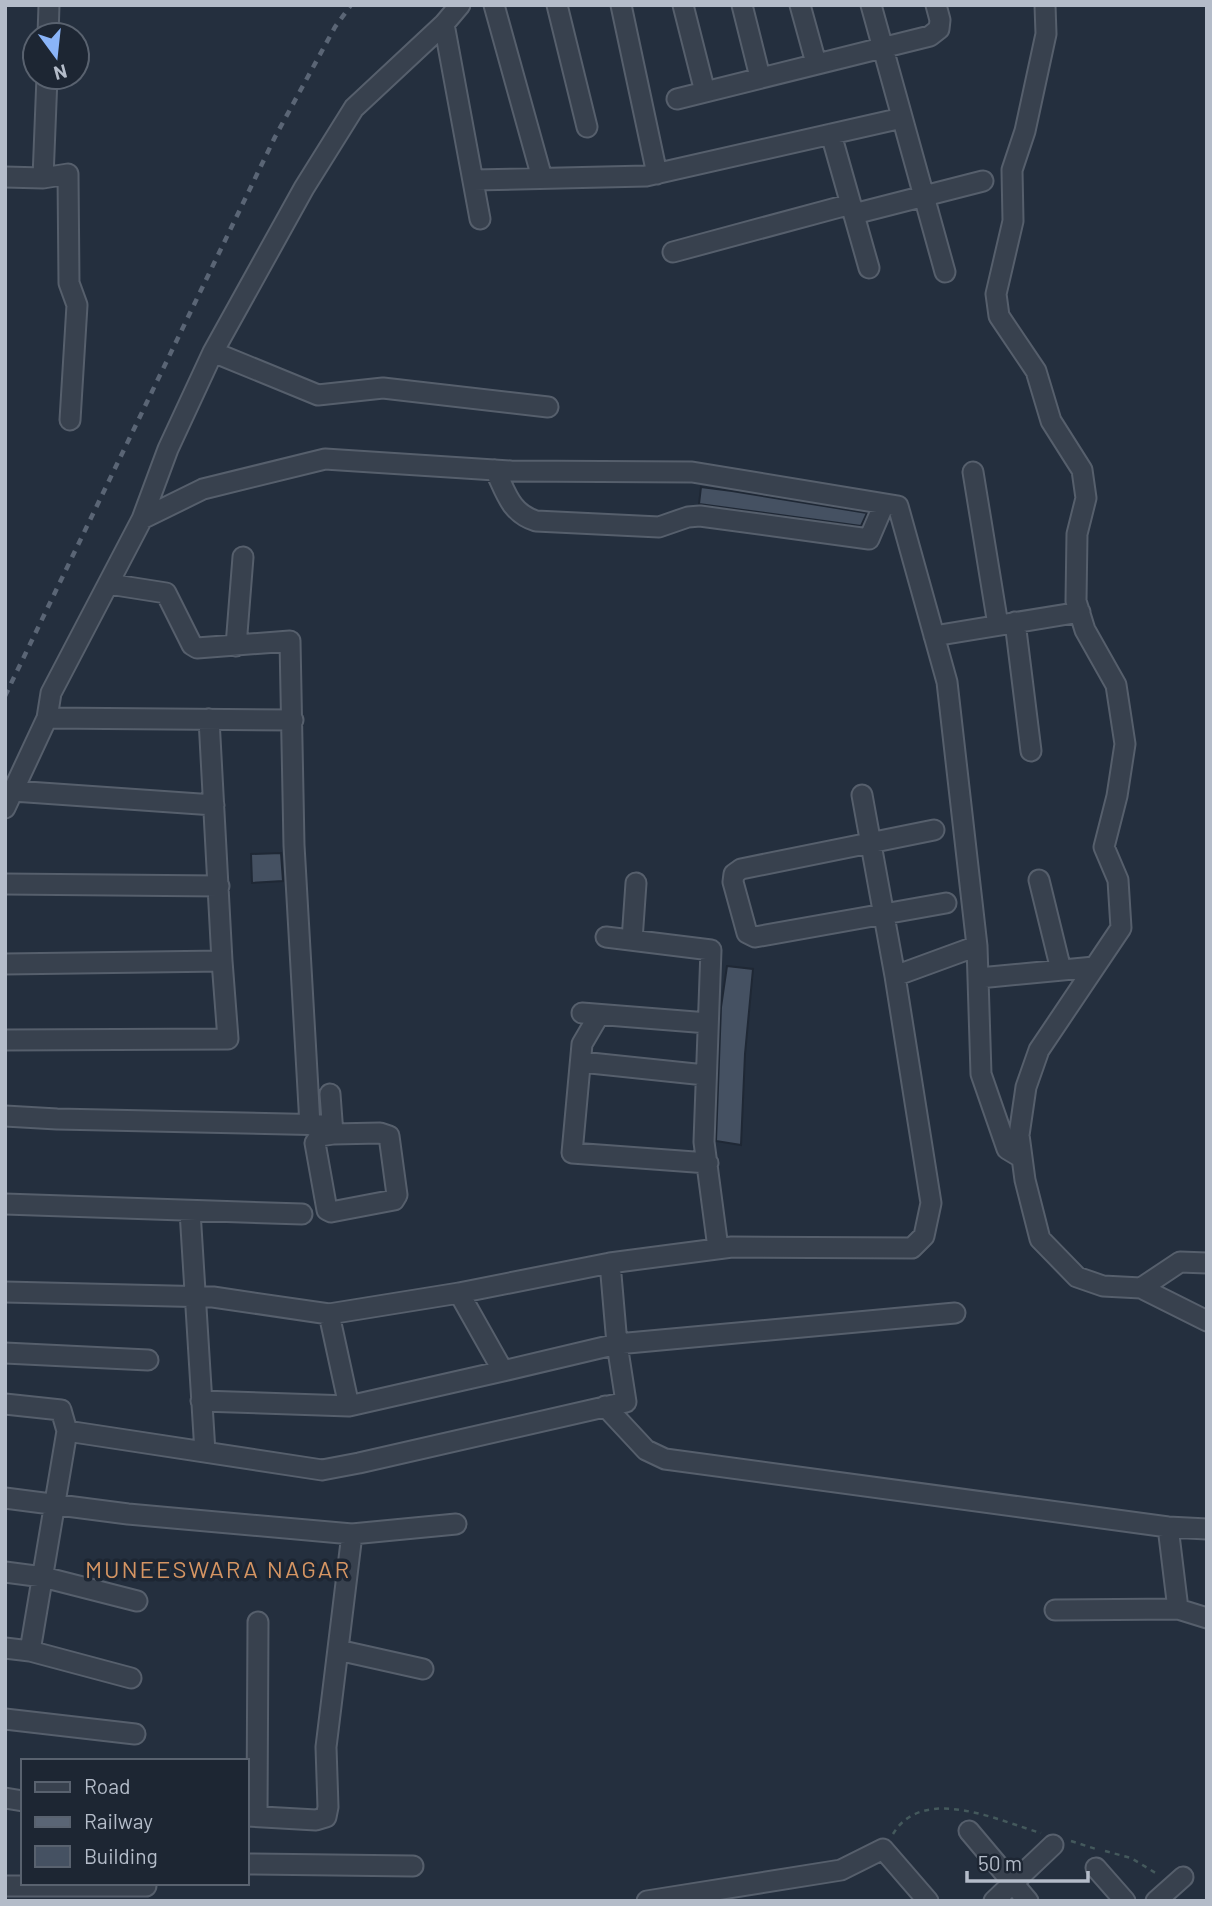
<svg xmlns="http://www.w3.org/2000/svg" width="1212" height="1906" viewBox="0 0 1212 1906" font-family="Barlow,sans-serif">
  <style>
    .building { fill: #455162; stroke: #1f2835; stroke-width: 2 }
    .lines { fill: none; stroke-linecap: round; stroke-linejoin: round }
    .minor-casing { stroke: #565f6c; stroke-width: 23 }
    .path { stroke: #44595c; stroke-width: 2.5; stroke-dasharray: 5 5; stroke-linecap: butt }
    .minor { stroke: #38414e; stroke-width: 19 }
    .rail { stroke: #5a6575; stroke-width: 4.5; stroke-dasharray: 7 7; stroke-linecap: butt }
    .labels { text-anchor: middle; stroke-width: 7; stroke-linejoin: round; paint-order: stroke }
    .neighbourhood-label { font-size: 24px; letter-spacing: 2px; fill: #d59563; stroke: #1d2633 }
  </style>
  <rect width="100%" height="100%" fill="#242f3e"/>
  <path class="building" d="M701,487L732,491L867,513L861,526L699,504Z
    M281,853L283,881L252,883L251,854Z
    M727,966L753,969L745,1054L741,1145L716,1141L721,1007Z"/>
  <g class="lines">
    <defs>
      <path id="minor" d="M494,5L542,178
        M557,5L587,127
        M621,5L657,174
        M683,5L705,92
        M742,5L760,77
        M800,5L816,63
        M871,5L945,272
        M1045,5L1046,34L1025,131L1012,170L1013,221L996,294L999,316L1036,371L1051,421L1082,470L1086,498L1077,534L1076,601L1085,630L1116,685L1125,744L1117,796L1104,847L1118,880L1121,928L1039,1050L1026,1087L1019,1135L1025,1180L1040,1239L1077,1277L1103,1286L1141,1288L1180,1262L1207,1263
        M444,24L480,219
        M48,35L49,5
        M677,99L930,36L939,29L940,20L936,5
        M831,134L869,268
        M5,177L43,178L68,174L69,283L77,305L70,420
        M43,178L47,77
        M474,180L646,176L902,118
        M854,214L983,181
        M673,252L851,204
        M213,352L318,395L383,388L548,407
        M495,470C506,492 510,513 536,521L659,527L688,517L700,516L869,539L884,504
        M973,472L998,625
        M142,519L203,489L325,459L511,471L692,472L898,506L947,682L977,946L981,1074L1007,1149L1022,1158
        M109,584L166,593L192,645L197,648L290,641L294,845L310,1125
        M1015,622L1031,751
        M934,636L1080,612
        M236,646L243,557
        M47,718L293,720
        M13,791L214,805
        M862,795L895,976
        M5,808L47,718L51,693L142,519L168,449L213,352L304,188L354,108L444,24L460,5
        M934,830L741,869L734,874L733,882L747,933L755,937L946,903
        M1039,880L1061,970
        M5,884L219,886
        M606,937L711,950L704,1142L718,1248
        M632,940L636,883
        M5,964L222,961L209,719
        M979,978L1094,967
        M582,1013L708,1023
        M599,1015L582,1044L572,1153L708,1163
        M5,1040L228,1039L222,961
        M581,1062L705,1075
        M330,1094L333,1134L320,1136L315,1143L327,1210L331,1212L394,1200L397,1195L389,1136L380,1133L333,1134
        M5,1116L57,1119L332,1125
        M5,1204L302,1214
        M190,1211L205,1452
        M1141,1288L1207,1321
        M5,1292L213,1297L329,1314L459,1293L503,1371L617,1344L955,1313
        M459,1293L610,1263
        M329,1314L349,1406L503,1371
        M5,1353L148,1360
        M201,1401L349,1406
        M5,1404L61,1410L67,1431
        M605,1406L646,1450L665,1459L1168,1527L1207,1529
        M5,1498L128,1514L352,1534L456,1524
        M1168,1527L1178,1609
        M5,1572L43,1577L137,1601
        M1055,1610L1178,1609L1207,1618
        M5,1648L30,1651L67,1431L322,1470L359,1463L626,1402L617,1344L610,1263L732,1247L912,1248L924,1236L931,1203L895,976L977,946
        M338,1650L423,1669
        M30,1651L131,1678
        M5,1719L135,1734
        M5,1798L23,1801
        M247,1816L316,1820L326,1817L328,1807L326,1747L352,1534
        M257,1816L258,1622
        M969,1831L1028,1901
        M247,1864L413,1866
        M1096,1868L1125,1901
        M5,1886H146
        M647,1901L841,1870L883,1849L928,1901
        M994,1901L1053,1845
        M1156,1901L1183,1877"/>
    </defs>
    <use href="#minor" class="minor-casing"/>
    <path class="path" d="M893,1834C923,1784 999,1821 1041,1833
      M1071,1841L1099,1850
      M1105,1851L1131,1858L1159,1875"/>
    <use href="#minor" class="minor"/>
    <path class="rail" d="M5,696L275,137L335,27L351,5"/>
  </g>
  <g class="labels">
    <g class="neighbourhood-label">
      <text x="218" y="1578">MUNEESWARA NAGAR</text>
    </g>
  </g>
  <rect width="1212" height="1906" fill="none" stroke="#b4bcc9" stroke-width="14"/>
  <rect x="21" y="1759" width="228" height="126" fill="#1d2633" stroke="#59626f" stroke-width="2"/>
  <rect x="35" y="1782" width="35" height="10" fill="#38414e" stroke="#59626f" stroke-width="2"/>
  <text x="84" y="1794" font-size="21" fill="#b4bcc9">Road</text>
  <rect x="35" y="1817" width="35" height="10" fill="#5a6575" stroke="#59626f" stroke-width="2"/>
  <text x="84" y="1829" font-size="21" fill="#b4bcc9">Railway</text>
  <rect x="35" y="1846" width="35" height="21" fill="#455162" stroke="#59626f" stroke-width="2"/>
  <text x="84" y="1864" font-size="21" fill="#b4bcc9">Building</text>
  <g transform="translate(56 56) rotate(165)"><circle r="33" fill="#1d2633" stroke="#59626f" stroke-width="2"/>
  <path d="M0-5L12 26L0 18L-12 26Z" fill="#8ab4f8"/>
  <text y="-10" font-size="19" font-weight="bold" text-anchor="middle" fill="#b4bcc9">N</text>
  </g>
  <path d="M967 1871v10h121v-10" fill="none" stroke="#b4bcc9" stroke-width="3.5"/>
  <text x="978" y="1871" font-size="21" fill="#b4bcc9" stroke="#1d2633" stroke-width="5" paint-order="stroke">50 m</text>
</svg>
